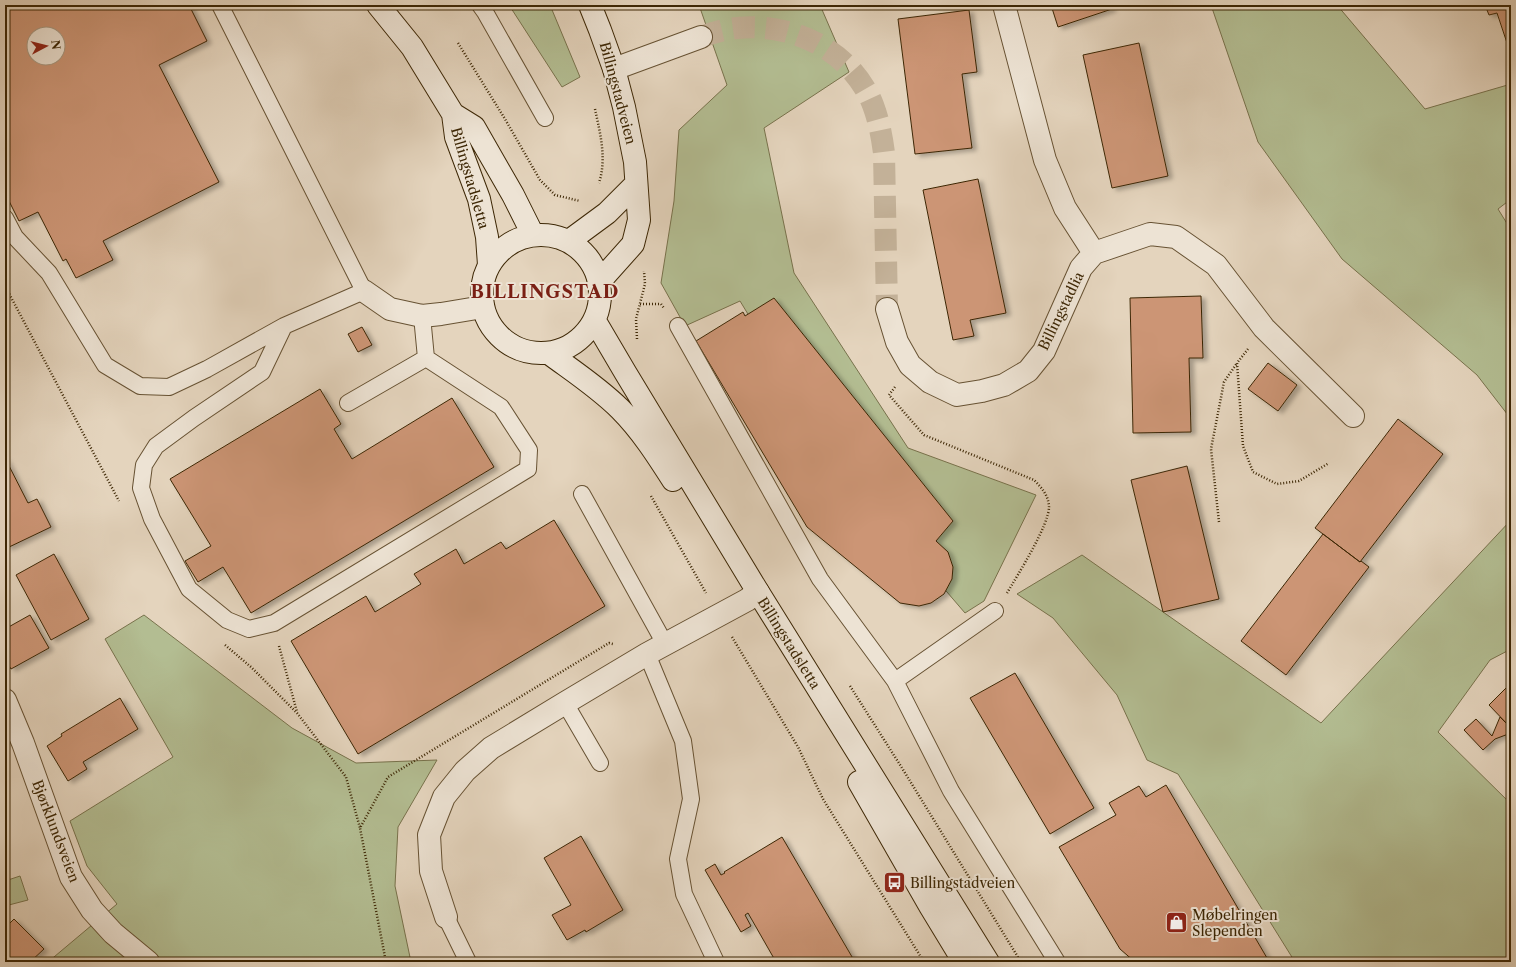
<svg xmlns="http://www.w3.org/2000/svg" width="1516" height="967" viewBox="0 0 1516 967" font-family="'Libre Caslon Text',serif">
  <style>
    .green { fill: #b3bd92; stroke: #78724c }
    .building { fill: #cc9574; stroke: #3d2705; fill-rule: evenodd; filter: url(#shadow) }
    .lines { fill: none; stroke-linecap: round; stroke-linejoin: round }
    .minor-tunnel { stroke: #c3b198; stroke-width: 22; stroke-dasharray: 22 11; stroke-linecap: butt }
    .service-casing { stroke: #675233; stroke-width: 18 }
    .minor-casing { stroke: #675233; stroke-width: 24 }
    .secondary-casing { stroke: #3d2705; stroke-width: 24 }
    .path { stroke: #3d2705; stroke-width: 2.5; stroke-dasharray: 1 2; stroke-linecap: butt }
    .service { stroke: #ede3d4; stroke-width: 16 }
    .minor { stroke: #ede3d4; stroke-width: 22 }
    .secondary { stroke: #ede3d4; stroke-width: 22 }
    .labels { text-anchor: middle; stroke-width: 4; stroke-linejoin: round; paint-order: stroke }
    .street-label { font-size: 14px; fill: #3d2705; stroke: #ede3d4 }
    .poi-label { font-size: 14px; fill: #3d2705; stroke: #ede3d4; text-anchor: start }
    .district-label { font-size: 18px; font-weight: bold; letter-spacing: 1px; fill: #7a1f14; stroke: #ede3d4 }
  </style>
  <defs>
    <filter id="shadow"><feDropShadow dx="4.5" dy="2.5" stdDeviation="2" flood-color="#0004"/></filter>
  </defs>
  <rect width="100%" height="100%" fill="#e4d4bd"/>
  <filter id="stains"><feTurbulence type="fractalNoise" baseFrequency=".005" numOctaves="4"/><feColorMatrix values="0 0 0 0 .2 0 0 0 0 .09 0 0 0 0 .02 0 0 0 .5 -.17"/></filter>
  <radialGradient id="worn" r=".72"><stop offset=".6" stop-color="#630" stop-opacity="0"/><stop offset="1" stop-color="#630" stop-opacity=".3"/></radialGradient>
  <path class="green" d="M509,5H550L580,77L562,87Z
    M699,5H820L849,72L764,128L794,273L908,448L1036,495L984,601L965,613L844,472L740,301L685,326L661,283L674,201L679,130L727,85Z
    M1211,5H1337L1425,109L1511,84V199L1498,209L1511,230V419L1477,375L1342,259L1258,142Z
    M1511,520V649L1490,660L1438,732L1511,804V962H1295L1178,774L1147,760L1117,695L1053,618L1017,594L1082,555L1321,723Z
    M144,615L292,728L356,763L437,760L398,827L395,886L411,962H48L117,904L87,866L70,821L173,757L105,639Z
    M20,876L28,900L5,906V881Z"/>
  <path class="building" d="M5,5H189L207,41L159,65L219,182L103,241L113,260L76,278L66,259L63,261L38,212L19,221L5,193ZM34,34H58V58H34Z
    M1051,5H1110L1112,9L1058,27Z
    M1485,5H1511V55L1497,13L1489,15Z
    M969,10L977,72L962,74L972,148L915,154L898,19Z
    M1139,43L1168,176L1112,188L1083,55Z
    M978,179L1006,313L970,320L974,336L953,340L923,190Z
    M1201,296L1203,358H1189L1191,432L1133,433L1130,298Z
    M774,298L953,521L936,541L948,552L953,567L952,579L944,594L931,603L919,606L900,603L807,527L696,341L743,312L745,316Z
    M362,327L372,345L358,352L348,334Z
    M1268,363L1297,385L1278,411L1248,389Z
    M320,389L341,424L334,429L352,459L452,398L494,467L251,613L223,567L198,582L185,561L211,546L170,479Z
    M1398,419L1443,454L1360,562L1315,528Z
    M5,458L28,503L37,499L51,527L7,548L5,544Z
    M1187,466L1219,599L1163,612L1131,480Z
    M554,520L605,606L358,754L291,641L366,596L375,612L421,584L414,574L456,549L464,564L501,542L506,549Z
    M1323,534L1360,562L1361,561L1369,567L1286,675L1241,641Z
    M54,554L89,619L51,640L16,575Z
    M30,615L49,648L11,669L5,659V629Z
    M1015,673L1094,808L1050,834L970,698Z
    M1511,683V728L1489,705Z
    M120,698L138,729L83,762L87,769L68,781L47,746L62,736L61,734Z
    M1500,717L1511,728V733L1495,739L1483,750L1464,730L1476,719L1492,736Z
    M1166,785L1267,958L1263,962H1135L1120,949L1059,847L1116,815L1109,803L1139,786L1146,797Z
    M581,836L623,910L586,932L585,930L567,940L552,915L571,905L544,858Z
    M782,837L855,962H776L748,913L745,915L751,926L741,932L705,870L715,864L721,875L725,873L724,872Z
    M14,919L44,949L30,962H5V928Z"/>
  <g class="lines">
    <path class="minor-tunnel" d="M701,37C712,33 725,29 737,28C793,22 852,51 873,105C879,121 882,137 884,153L887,309"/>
    <defs>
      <path id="service" d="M480,5L485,12L545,118
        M5,218L15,237L49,273L105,365L140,386L169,387L207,369L284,326L364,291L220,5
        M284,326L262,372L194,418L156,446L144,465L141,488L152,519L189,589L227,620L249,629L274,623L528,469L529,450L501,407L426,358L422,316
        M678,326L820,579L895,681L951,791L1057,962
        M348,403L426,358
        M582,494L665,644
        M647,654L683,741L691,799L678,859L684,894L716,962
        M895,681L995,611
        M565,703L600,763
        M446,917L468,962"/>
      <path id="minor" d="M1004,5L1045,160L1065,208L1094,253
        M614,69L701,37
        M364,291L390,309L422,316L441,314L483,307
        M887,309L897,342L910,365L930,382L957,395L982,391L1004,385L1028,371L1044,351L1081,268L1094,253L1150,234L1176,237L1216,265L1264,328L1353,416
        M5,700L23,743L71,877L92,910L113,933L148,962
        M446,917L431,871L429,835L444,797L465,771L491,748L565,703L647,654L747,600L758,592"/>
      <path id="secondary" d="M378,5L412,47L453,114L456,137L479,199L487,237L489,265
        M590,5L600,30L614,69L624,107L635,162L639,220L633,244L600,281
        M453,114L474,127L513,195L533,235
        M482 294a59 59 0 1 1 118 0a59 59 0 1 1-118 0Z
        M569,241L607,213L636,184
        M595,321L625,372L758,592L988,962
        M550,354C573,371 599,388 620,409C641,430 657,455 673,480
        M859,782L930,906L964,962"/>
    </defs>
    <use href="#service" class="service-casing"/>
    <use href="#minor" class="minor-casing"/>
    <use href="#secondary" class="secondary-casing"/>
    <path class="path" d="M458,43L505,119L540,180L555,195L580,201
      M595,109C600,133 607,158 599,183
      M5,286L119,501
      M640,304H661L664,308
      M637,339L636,319L645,284L644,271
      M1248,349L1237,363L1243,446L1253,472L1277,484L1299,481L1329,463
      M895,387L889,395L924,435L1034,480C1042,488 1048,495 1049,506C1050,524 1017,576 1007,593
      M651,496L706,593
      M1219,522L1211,449L1224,382L1237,363
      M732,637L798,747L823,799L924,962
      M225,645L251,667L297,713L346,777L360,828
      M279,646L297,712
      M850,686L902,768L1021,962
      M386,962L360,828L388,777L609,643L613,644"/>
    <use href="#service" class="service"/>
    <use href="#minor" class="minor"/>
    <use href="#secondary" class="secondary"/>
  </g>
  <defs>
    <symbol id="bus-square" viewBox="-11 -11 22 22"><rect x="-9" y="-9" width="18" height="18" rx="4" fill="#8f2418" stroke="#ede3d4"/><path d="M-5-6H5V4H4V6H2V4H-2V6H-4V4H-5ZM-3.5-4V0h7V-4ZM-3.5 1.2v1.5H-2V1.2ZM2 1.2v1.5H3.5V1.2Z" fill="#fff"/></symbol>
    <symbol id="shop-square" viewBox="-11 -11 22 22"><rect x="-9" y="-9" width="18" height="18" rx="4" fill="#8f2418" stroke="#ede3d4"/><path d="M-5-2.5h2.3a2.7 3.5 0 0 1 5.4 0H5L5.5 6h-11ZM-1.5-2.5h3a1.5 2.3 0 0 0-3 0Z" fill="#fff"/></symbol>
  </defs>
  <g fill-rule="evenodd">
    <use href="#bus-square" x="882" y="870" width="25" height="25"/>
    <use href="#shop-square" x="1164" y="910" width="25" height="25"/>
  </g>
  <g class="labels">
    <g class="street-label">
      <text transform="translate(618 93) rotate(75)" y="5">Billingstadveien</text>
      <text transform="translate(470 178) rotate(74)" y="5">Billingstadsletta</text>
      <text transform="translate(1061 311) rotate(-64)" y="5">Billingstadlia</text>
      <text transform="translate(789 643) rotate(58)" y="5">Billingstadsletta</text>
      <text transform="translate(56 831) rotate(69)" y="5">Bjørklundsveien</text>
    </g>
    <g class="poi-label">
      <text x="910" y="888">Billingstadveien</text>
      <text x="1192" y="920">Møbelringen<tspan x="1192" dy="16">Slependen</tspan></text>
    </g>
    <g class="district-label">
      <text x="545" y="298">BILLINGSTAD</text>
    </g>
  </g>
  <rect width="1516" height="967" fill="none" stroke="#e4d4bd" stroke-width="20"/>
  <rect x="6" y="6" width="1504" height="955" fill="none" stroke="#3d2705" stroke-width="2"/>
  <rect x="10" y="10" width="1496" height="947" fill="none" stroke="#3d2705"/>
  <g transform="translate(46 46) rotate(83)"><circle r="19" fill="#ede3d4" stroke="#a79881"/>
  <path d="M0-3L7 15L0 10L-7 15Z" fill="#8f2418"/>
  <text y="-6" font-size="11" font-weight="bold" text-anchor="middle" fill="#3d2705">N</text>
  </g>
  <rect width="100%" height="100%" filter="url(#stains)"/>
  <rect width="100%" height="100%" fill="url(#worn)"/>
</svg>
